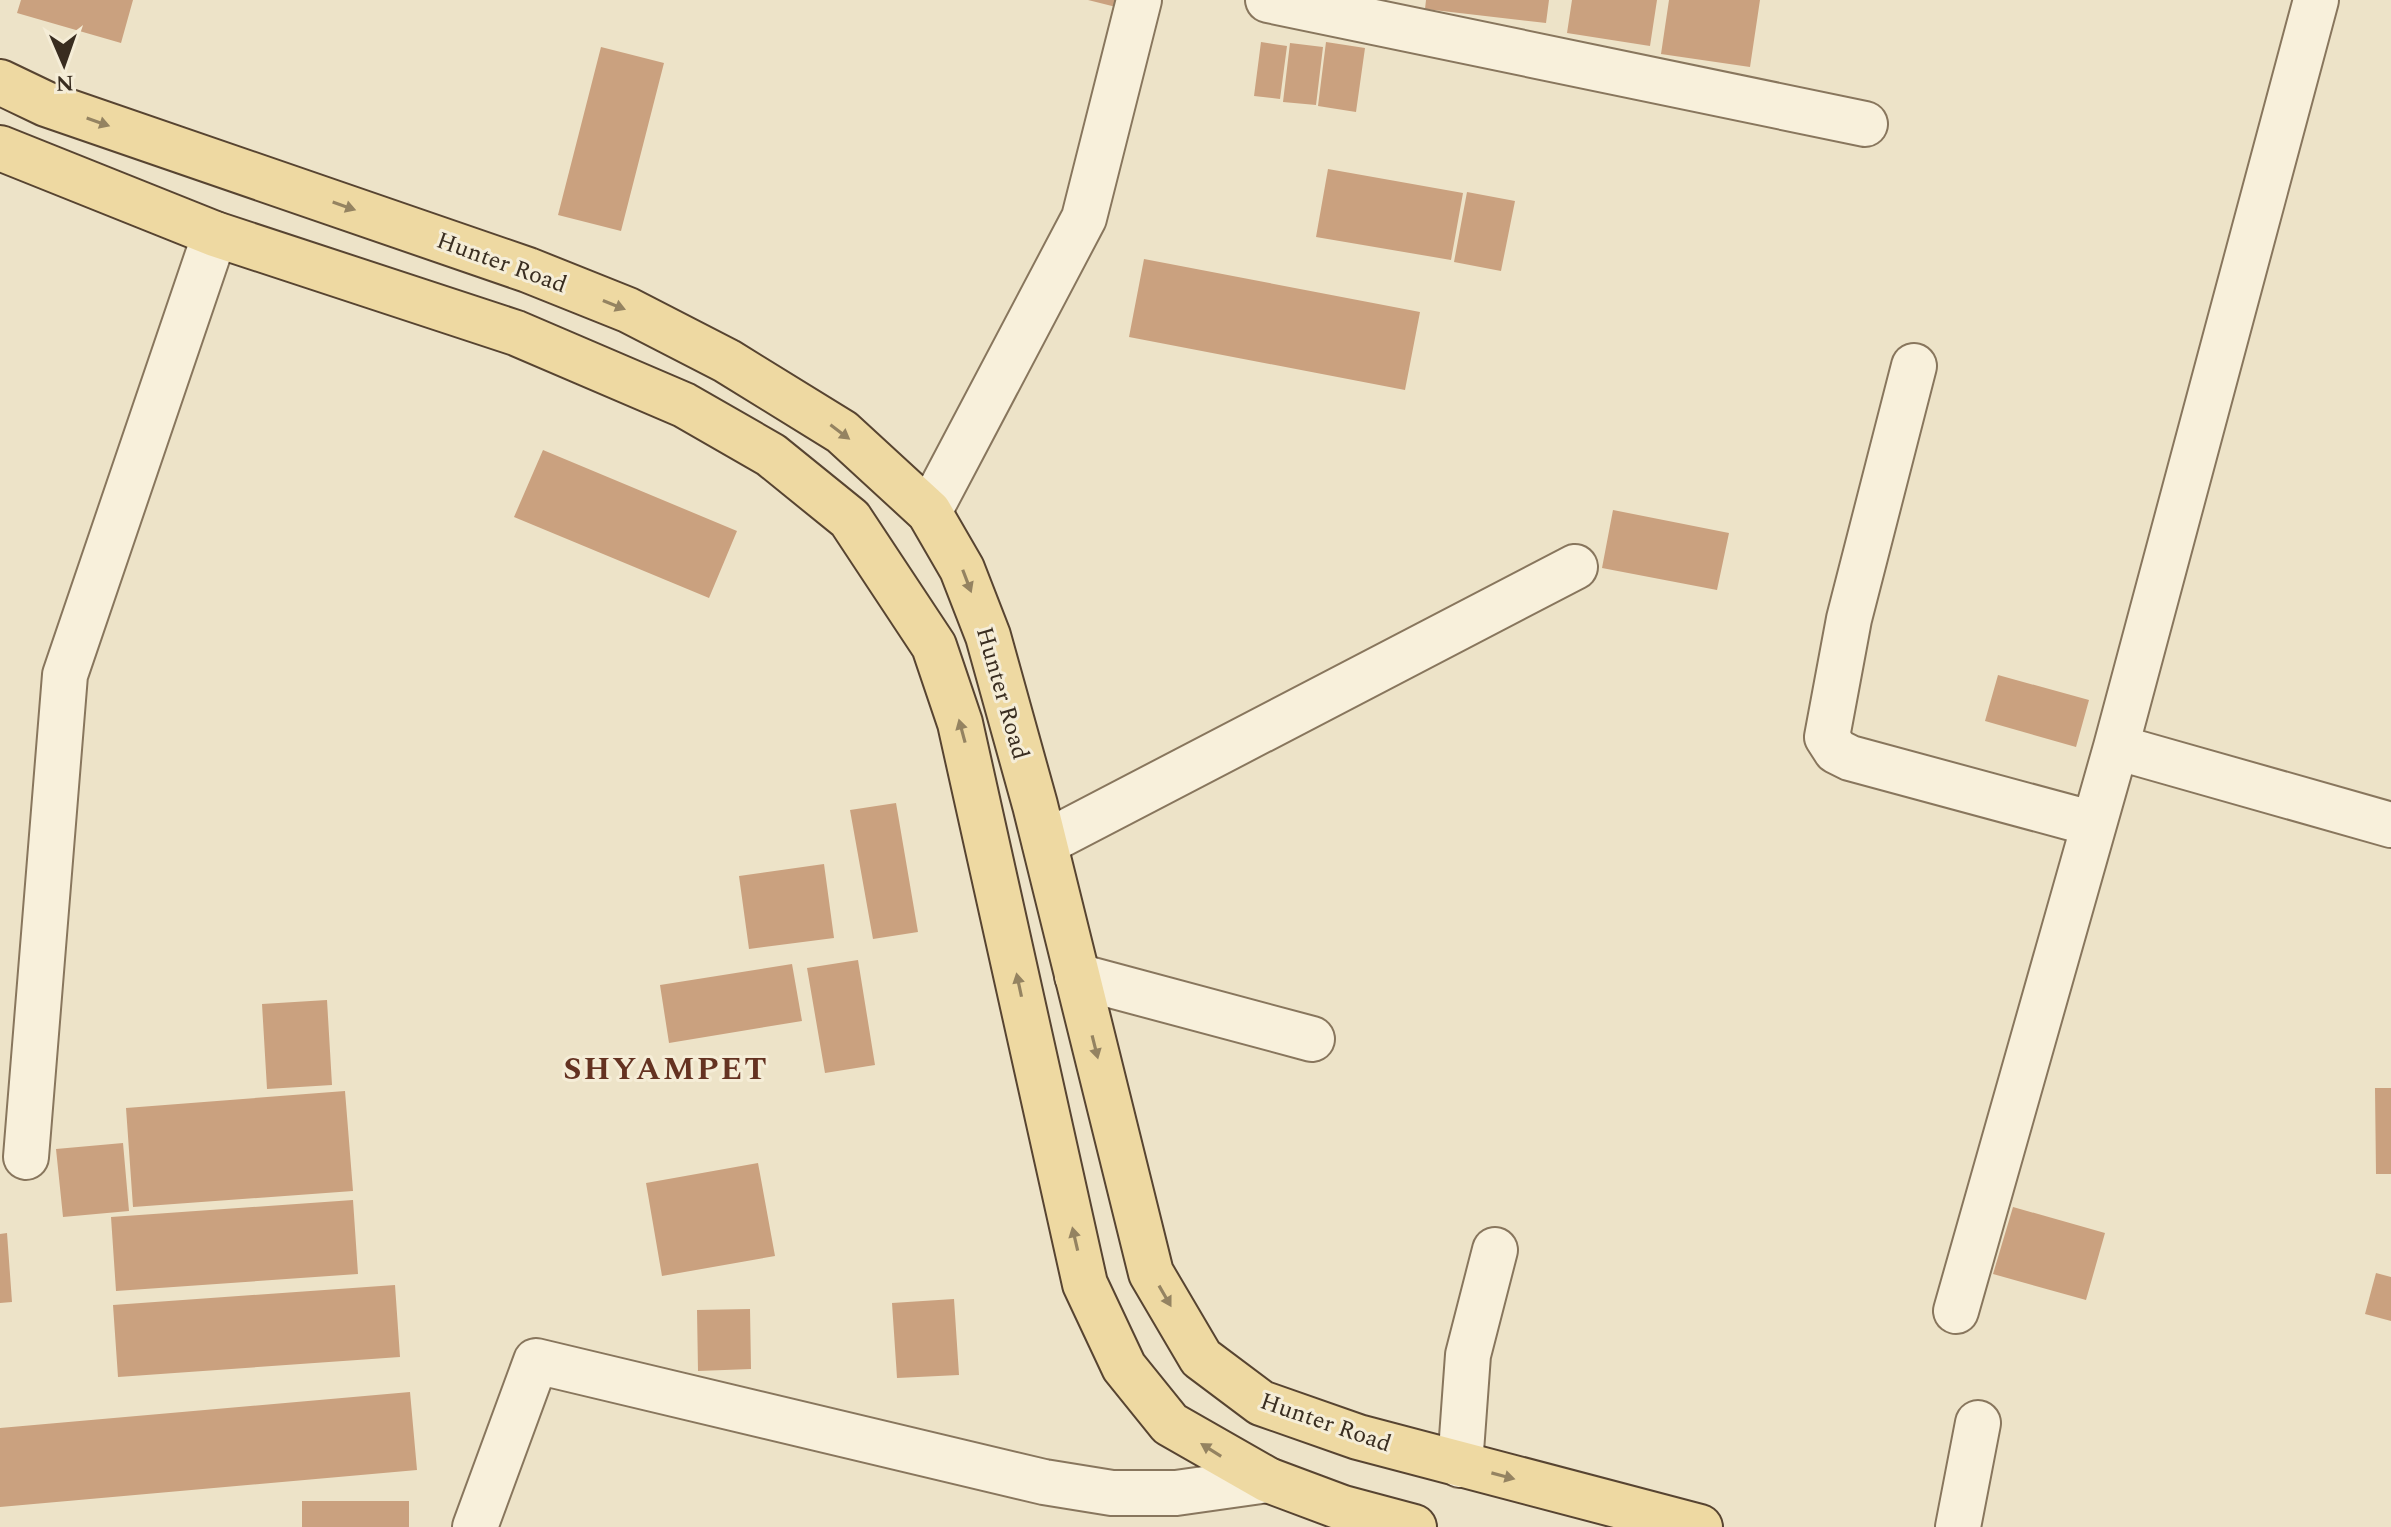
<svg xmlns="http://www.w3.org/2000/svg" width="2391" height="1527" viewBox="0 0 2391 1527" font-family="Spectral,serif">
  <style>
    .building { fill: #caa17f }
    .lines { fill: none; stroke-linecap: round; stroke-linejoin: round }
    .minor-casing { stroke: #88765d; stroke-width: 48 }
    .major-casing { stroke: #574431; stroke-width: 48 }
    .minor { stroke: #f8f0db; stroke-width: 44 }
    .major { stroke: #eed9a2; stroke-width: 44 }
    .oneway { fill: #948361 }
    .labels { text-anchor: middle; stroke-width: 6; stroke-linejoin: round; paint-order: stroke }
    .street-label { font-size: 24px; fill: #392d20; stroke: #f5edd7 }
    .district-label { font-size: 32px; font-weight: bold; letter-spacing: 2px; fill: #643221; stroke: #f5edd7 }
  </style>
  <rect width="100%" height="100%" fill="#ede3c8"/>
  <path class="building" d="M21,0H133L121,43L17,13Z
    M1088,0H1121L1120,8Z
    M1426,0H1549L1546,23L1425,9Z
    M1572,0H1657L1650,46L1567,33Z
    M1669,0H1760L1750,67L1661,54Z
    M1261,42L1287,46L1280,99L1254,96Z
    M1326,42L1365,48L1356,112L1318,106Z
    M1290,43L1323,47L1316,105L1283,102Z
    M601,47L664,63L621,231L558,215Z
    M1328,169L1463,193L1451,260L1316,237Z
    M1467,192L1515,201L1501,271L1454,262Z
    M1144,259L1420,312L1405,390L1129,337Z
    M543,450L737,531L709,598L514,517Z
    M1613,510L1729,533L1717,590L1602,568Z
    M1998,675L2089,700L2076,747L1985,721Z
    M896,803L918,932L873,939L850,810Z
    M824,864L834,938L749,949L739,876Z
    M858,960L875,1065L825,1073L807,968Z
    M792,964L802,1021L669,1043L660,985Z
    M327,1000L332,1085L267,1089L262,1004Z
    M2375,1088H2391V1174H2376Z
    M345,1091L353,1191L133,1207L126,1108Z
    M123,1143L129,1211L63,1217L56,1149Z
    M758,1163L775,1256L662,1276L646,1183Z
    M353,1200L358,1274L116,1291L111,1217Z
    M2013,1207L2105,1233L2086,1300L1993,1274Z
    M7,1233L12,1302L0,1303V1234Z
    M2376,1273L2391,1277V1321L2365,1314Z
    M395,1285L400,1357L118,1377L113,1305Z
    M954,1299L959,1375L897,1378L892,1303Z
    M750,1309L751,1369L698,1371L697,1310Z
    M410,1392L417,1470L0,1507V1428Z
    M302,1501H409V1527H302Z"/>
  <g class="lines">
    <defs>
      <path id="minor" d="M1268,0L1865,124
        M1914,366L1849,619L1827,737L1836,751L1850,758L2094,824
        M929,512L1084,218L1139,0
        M2116,747L2391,825
        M1045,843L1575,567
        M1077,976L1312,1039
        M26,1157L65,675L215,234
        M1956,1311L2116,747L2316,0
        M1460,1465L1468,1355L1495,1250
        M475,1527L536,1361L1044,1482L1112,1493H1176L1268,1480
        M1958,1527L1978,1423"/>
      <path id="major" d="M0,82L46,104L528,270L628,310L727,361L842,432L929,512L962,569L988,636L1035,805L1151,1273L1201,1358L1261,1403L1358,1437L1700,1527
        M0,148L215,234L516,333L684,405L771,455L850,519L934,646L960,723L1085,1284L1124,1367L1170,1424L1268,1480L1343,1508L1414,1527"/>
    </defs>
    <use href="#minor" class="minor-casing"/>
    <use href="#major" class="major-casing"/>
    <use href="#minor" class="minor"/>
    <use href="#major" class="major"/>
  </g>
  <defs><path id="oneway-solid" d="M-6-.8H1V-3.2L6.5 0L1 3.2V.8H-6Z" transform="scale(2)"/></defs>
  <g class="oneway">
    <use href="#oneway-solid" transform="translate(98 122) rotate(19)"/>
    <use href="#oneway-solid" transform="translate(344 206) rotate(19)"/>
    <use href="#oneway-solid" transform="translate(614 305) rotate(22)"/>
    <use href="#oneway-solid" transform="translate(840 432) rotate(37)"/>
    <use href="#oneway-solid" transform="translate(967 581) rotate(69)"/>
    <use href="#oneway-solid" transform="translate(962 731) rotate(-105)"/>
    <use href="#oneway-solid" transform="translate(1019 985) rotate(-102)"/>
    <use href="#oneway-solid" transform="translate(1095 1047) rotate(76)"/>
    <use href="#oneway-solid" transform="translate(1075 1239) rotate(-103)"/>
    <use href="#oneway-solid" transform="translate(1165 1296) rotate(60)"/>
    <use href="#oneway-solid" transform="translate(1211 1450) rotate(-148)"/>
    <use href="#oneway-solid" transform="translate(1503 1476) rotate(15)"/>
  </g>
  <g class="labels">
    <g class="street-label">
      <text transform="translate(502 262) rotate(20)" y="8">Hunter Road</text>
      <text transform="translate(1003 693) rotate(74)" y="8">Hunter Road</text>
      <text transform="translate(1326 1422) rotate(19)" y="8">Hunter Road</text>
    </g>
    <g class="district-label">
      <text x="666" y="1079">SHYAMPET</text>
    </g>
  </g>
  <g transform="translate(64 64) rotate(178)" stroke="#f5edd7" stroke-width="6" paint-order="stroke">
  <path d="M0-6L14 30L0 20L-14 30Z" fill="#392d20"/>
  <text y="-12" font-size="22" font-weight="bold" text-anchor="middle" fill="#392d20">N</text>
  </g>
</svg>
